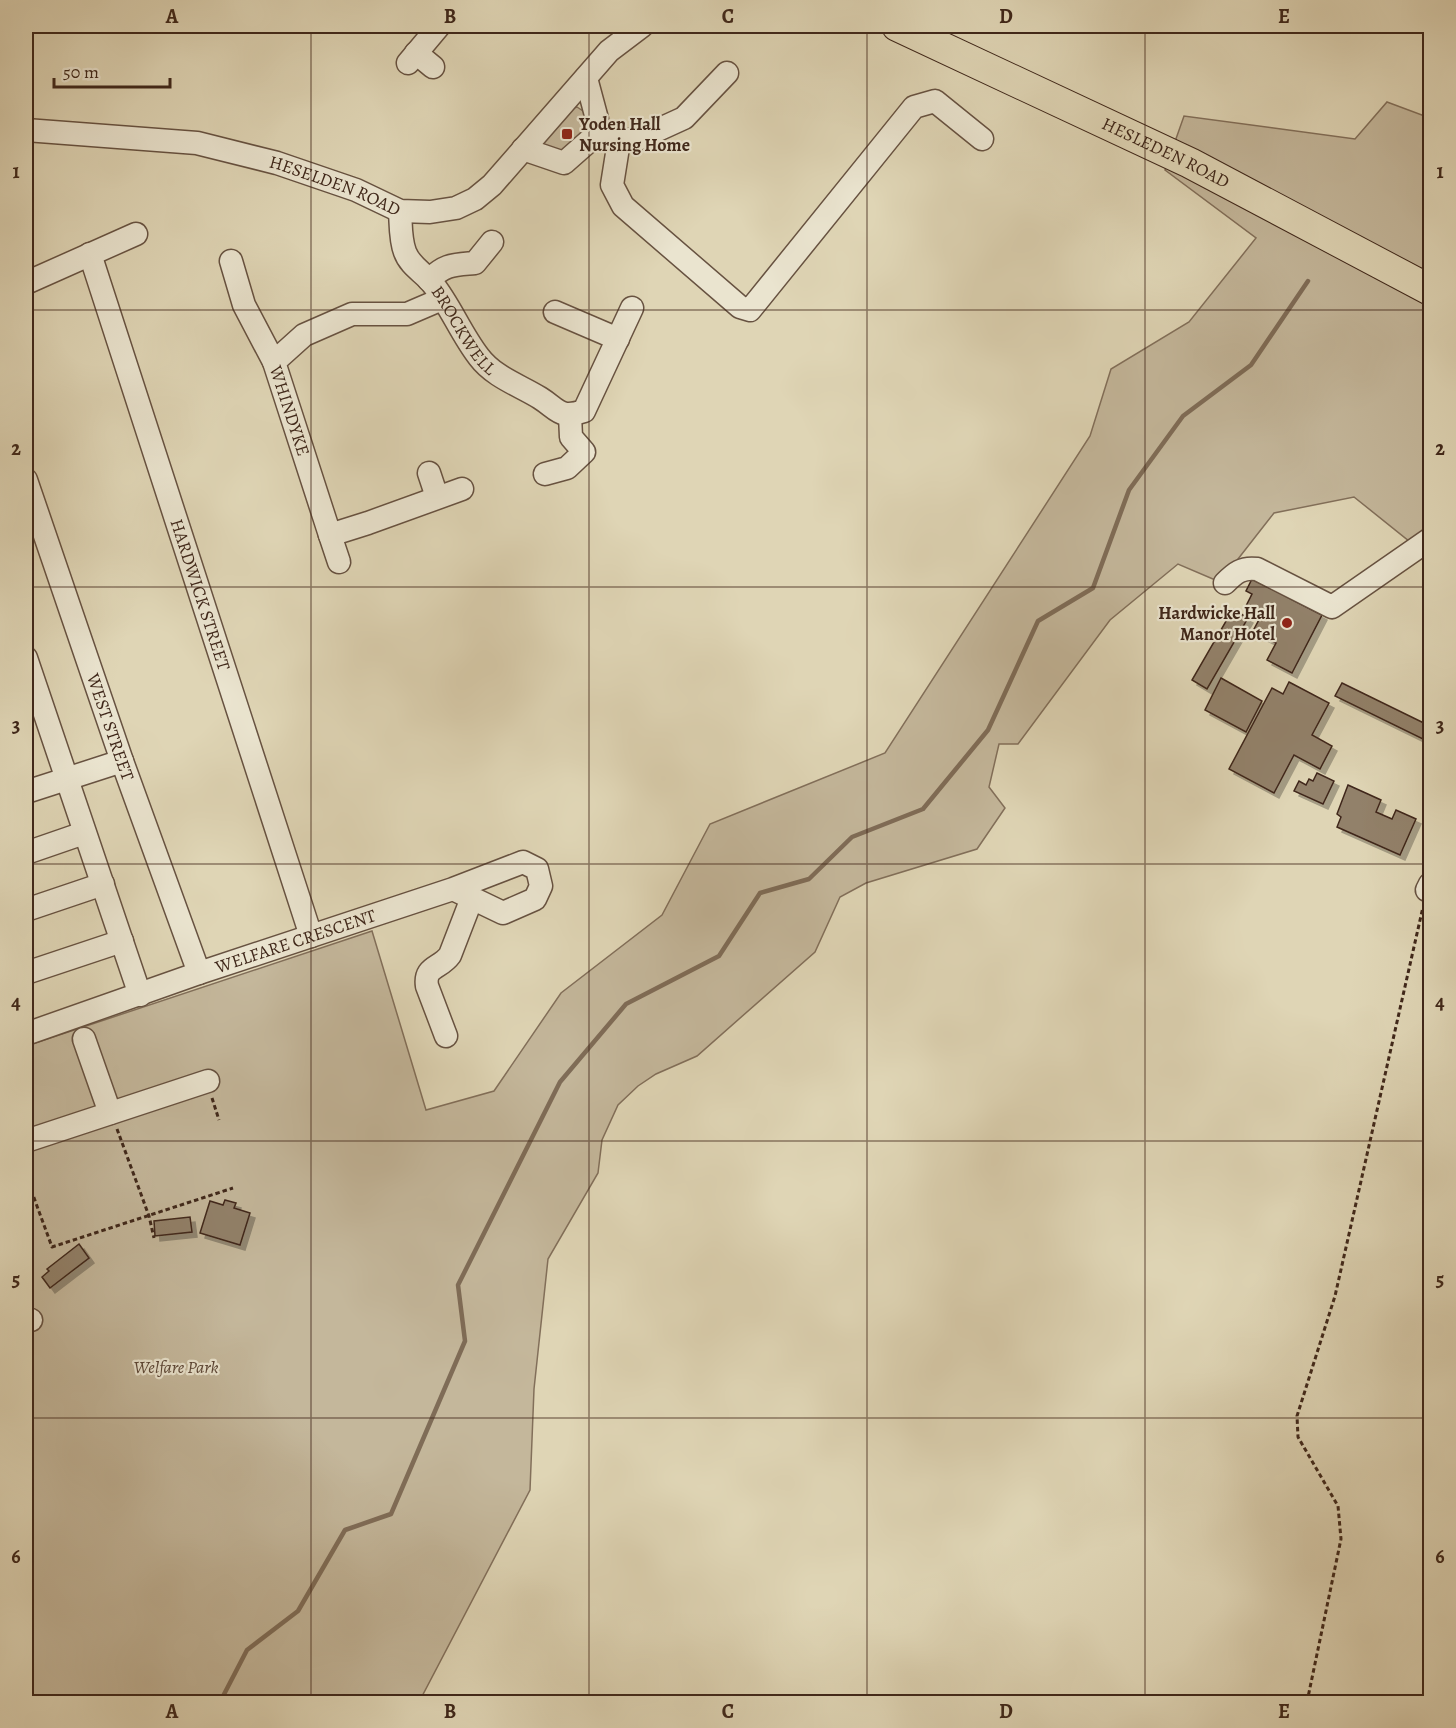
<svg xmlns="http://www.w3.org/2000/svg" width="1456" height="1728" viewBox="0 0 1456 1728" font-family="Alegreya,serif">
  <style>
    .green { fill: #c4b79b; stroke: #826f5a; stroke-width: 1.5 }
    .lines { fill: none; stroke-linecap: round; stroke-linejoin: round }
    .stream { stroke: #7f6c57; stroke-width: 4.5 }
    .building { fill: #92816b; stroke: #3f271a; stroke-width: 1.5; filter: url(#shadow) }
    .minor-casing { stroke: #675241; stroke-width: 25 }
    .major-casing { stroke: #3f271a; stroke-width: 32 }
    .path { stroke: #3f271a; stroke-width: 3; stroke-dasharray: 4.5 3; stroke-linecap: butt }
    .minor { stroke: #eae4cf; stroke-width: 22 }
    .major { stroke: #dfd5b5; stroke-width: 30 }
    .grid { fill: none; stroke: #3f271a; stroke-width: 1.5; stroke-opacity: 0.55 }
    .poi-dot { fill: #8f2418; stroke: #eae4cf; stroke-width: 2 }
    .labels { text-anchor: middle; stroke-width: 4.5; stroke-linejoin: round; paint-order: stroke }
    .poi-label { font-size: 18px; font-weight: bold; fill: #3f271a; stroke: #eae4cf; text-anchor: start }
    .street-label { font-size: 18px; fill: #3f271a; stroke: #eae4cf }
    .park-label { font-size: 18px; font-style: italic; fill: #5a4434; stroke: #eae4cf }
    .neatline { fill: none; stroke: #3f271a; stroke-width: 2 }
    .grid-label { font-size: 20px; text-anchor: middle; font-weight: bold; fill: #3f271a }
  </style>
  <defs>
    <filter id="shadow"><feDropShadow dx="5" dy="5" stdDeviation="0" flood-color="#0004"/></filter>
  </defs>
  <rect width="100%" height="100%" fill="#dfd5b5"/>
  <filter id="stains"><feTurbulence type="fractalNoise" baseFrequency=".00333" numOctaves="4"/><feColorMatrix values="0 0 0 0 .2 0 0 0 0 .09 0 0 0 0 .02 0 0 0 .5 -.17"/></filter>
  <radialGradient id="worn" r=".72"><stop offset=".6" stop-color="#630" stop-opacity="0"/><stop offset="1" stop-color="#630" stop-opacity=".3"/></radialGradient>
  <path class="green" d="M1387,102L1430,118V530L1409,541L1354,497L1274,513L1220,582L1178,564L1110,620L1018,744H999L989,787L1005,808L977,849L866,883L840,897L815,952L697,1056L656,1074L638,1086L618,1105L602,1140L598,1173L548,1259L534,1389L530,1490L419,1702H26V1046L372,931L426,1110L494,1091L561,993L662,915L710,824L885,753L1090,436L1111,369L1189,322L1256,238L1165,170L1184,116L1355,139Z
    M577,107L586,113L589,121L582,140L551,156L542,143L567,110Z"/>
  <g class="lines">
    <path class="stream" d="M220,1702L247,1650L298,1611L345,1530L391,1514L465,1341L458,1285L560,1082L626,1004L719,956L760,893L809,879L852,837L923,809L988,730L1038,621L1093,588L1129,490L1183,416L1251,365L1308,281"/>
  </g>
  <path class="building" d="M1252,579L1322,615L1292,673L1267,660L1276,643L1253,631L1262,614L1246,606L1252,594L1246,591Z
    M1233,609L1248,618L1207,689L1192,680Z
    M1221,678L1262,701L1246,732L1205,710Z
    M1289,682L1329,703L1312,735L1332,746L1320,769L1294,755L1274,793L1229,769L1272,688L1283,694Z
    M1342,683L1430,726V733L1427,741L1335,696Z
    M1317,773L1334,781L1323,804L1294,791L1299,781L1306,785L1309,779L1313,781Z
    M1348,785L1381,800L1376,812L1392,819L1396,810L1416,819L1400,855L1337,827L1341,817L1337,814Z
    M225,1200L236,1203L234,1208L250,1213L240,1245L200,1233L210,1201L223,1205Z
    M190,1217L192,1232L155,1236L154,1221Z
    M79,1244L89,1258L50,1288L42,1277L49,1271L47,1269Z"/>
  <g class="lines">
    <defs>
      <g id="minor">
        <path d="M416,53L433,67"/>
        <path d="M408,63L439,26"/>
        <path id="s1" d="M26,130L197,143L277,163L356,190L400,211L430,212L456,208L475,199L492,185L609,51L642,26"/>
        <path d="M598,133L619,141L638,139L684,118L727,73"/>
        <path d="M619,141L612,185L623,206L740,307L750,310L914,107L935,101L982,139"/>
        <path d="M523,149L564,163L598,133L597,119L586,78"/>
        <path id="s2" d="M400,211C401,224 400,239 405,252C410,266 423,272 432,283C450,305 461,334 479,357C494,377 519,385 540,398C559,410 559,419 584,411L632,308"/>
        <path id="s3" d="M90,254L311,936"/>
        <path d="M231,261L244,305L274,362"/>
        <path d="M429,280C445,264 453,265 475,263L492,242"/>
        <path d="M26,283L136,234"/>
        <path id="s4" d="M442,299L407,314H352L304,335L274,362L330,535L368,523L462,489"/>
        <path d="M555,312L618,339"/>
        <path d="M429,473L437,497"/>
        <path d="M545,474L567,468L584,452L571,437L570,415"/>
        <path id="s5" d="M26,480L122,761L199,973"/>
        <path d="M330,535L339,562"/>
        <path d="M1225,583C1235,573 1242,567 1257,569L1332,607L1430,539"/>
        <path d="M26,658L140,995"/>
        <path d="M26,792L122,761"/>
        <path d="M26,853L84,833"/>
        <path d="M1427,890L1430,884"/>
        <path d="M26,910L103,884"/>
        <path d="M26,973L122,941"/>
        <path id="s6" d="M26,1034L199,973L453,889L523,862L537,869L541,886L535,899L503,913L453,889"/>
        <path d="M446,1036L427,986C424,966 440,969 450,955L472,898"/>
        <path d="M84,1039L110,1113"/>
        <path d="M26,1141L208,1081"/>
        <path d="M26,1318L31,1320"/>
      </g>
      <g id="major">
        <path id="s7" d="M897,26L1190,163L1430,290"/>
      </g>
    </defs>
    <use href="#minor" class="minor-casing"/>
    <use href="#major" class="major-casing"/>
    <path class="path" d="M212,1098L219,1120
      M117,1129L149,1216L154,1238
      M26,1176L52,1247L233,1188
      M1307,1702L1341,1539L1338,1506L1298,1437L1297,1416L1335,1296L1423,907"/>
    <use href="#minor" class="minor"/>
    <use href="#major" class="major"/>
  </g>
  <path class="grid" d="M311,26V1702M589,26V1702M867,26V1702M1145,26V1702M26,310H1430M26,587H1430M26,864H1430M26,1141H1430M26,1418H1430"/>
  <g class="poi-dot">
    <rect x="561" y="128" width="12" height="12" rx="3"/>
    <circle cx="1287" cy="623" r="6"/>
  </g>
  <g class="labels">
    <g class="poi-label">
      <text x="579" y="130">Yoden Hall<tspan x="579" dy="21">Nursing Home</tspan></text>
      <text x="1275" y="619" text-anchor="end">Hardwicke Hall<tspan x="1275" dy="21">Manor Hotel</tspan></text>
    </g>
    <g class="street-label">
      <text dy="6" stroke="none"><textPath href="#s7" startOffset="297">HESLEDEN ROAD</textPath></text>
      <text dy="6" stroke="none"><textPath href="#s1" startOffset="316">HESELDEN ROAD</textPath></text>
      <text dy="6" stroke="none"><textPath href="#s2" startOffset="140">BROCKWELL</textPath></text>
      <text dy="6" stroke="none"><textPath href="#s4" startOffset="237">WHINDYKE</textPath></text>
      <text dy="6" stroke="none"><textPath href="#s3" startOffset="358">HARDWICK STREET</textPath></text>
      <text dy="6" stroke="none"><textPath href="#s5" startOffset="261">WEST STREET</textPath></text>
      <text dy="6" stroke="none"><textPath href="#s6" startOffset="285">WELFARE CRESCENT</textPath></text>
    </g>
    <g class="park-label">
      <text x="176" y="1373">Welfare Park</text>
    </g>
  </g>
  <rect width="1456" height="1728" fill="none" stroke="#dfd5b5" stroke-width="66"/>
  <path d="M54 78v9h116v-9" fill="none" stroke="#3f271a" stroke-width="3"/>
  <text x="63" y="78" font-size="18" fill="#3f271a" stroke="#eae4cf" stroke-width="4.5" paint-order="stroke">50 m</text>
  <rect x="33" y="33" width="1390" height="1662" class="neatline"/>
  <g class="grid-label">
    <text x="172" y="23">A</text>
    <text x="450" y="23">B</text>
    <text x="728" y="23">C</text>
    <text x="1006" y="23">D</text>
    <text x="1284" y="23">E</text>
    <text x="16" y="178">1</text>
    <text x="1440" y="178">1</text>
    <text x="16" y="455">2</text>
    <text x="1440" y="455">2</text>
    <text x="16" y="732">3</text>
    <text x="1440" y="732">3</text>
    <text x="16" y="1009">4</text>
    <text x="1440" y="1009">4</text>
    <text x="16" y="1286">5</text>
    <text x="1440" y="1286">5</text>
    <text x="16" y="1563">6</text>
    <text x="1440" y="1563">6</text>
    <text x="172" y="1718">A</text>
    <text x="450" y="1718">B</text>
    <text x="728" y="1718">C</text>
    <text x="1006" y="1718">D</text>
    <text x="1284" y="1718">E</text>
  </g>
  <rect width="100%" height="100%" filter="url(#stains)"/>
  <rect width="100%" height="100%" fill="url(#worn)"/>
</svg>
